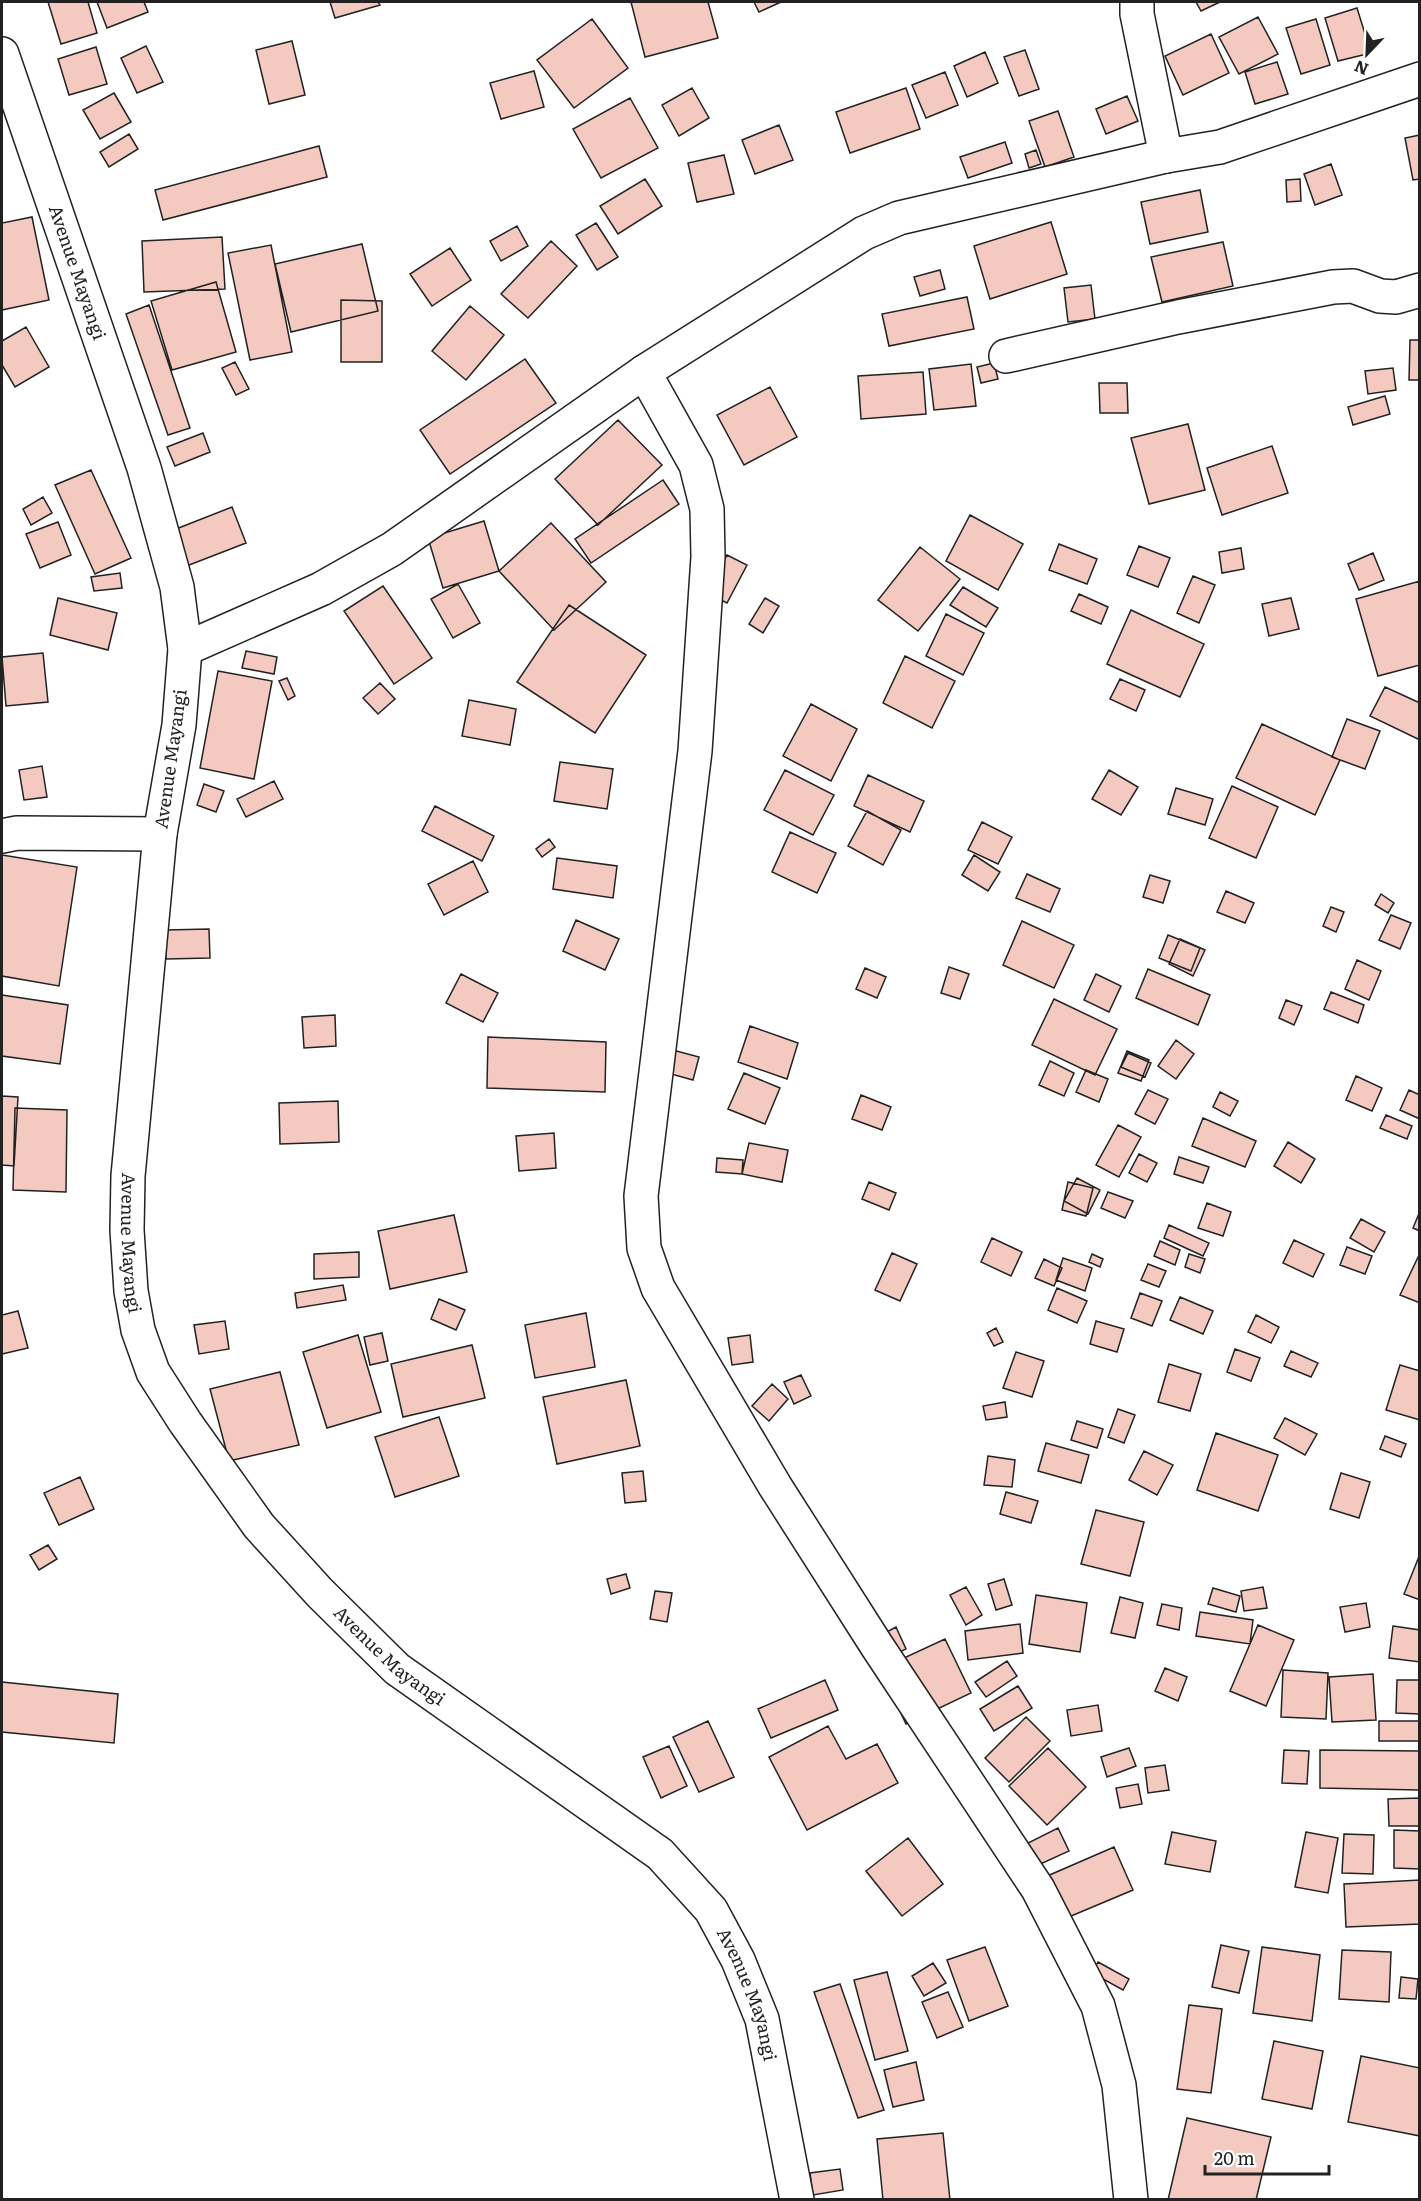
<svg xmlns="http://www.w3.org/2000/svg" width="1421" height="2201" viewBox="0 0 1421 2201" font-family="Literata,serif">
  <style>
    .building { fill: #f3c9c0; stroke: #222; stroke-width: 1.5 }
    .lines { fill: none; stroke-linecap: round; stroke-linejoin: round }
    .minor-casing { stroke: #222; stroke-width: 36 }
    .minor { stroke: #fff; stroke-width: 33 }
    .labels { text-anchor: middle; stroke-width: 4.5; stroke-linejoin: round; paint-order: stroke }
    .street-label { font-size: 18px; fill: #222; stroke: #fff }
  </style>
  <rect width="100%" height="100%" fill="#fff"/>
  <path class="building" d="M48,2H88L97,33L61,44Z
    M97,2H144L148,12L107,28Z
    M330,2H378L380,5L335,18Z
    M631,2H708L718,38L645,57Z
    M754,2H781L759,12Z
    M1196,2H1220L1201,11Z
    M1357,8L1371,53L1338,61L1325,18Z
    M1258,17L1278,54L1239,74L1219,37Z
    M592,19L628,68L574,108L537,60Z
    M1316,19L1330,65L1301,74L1286,28Z
    M1211,34L1229,73L1183,95L1165,56Z
    M292,41L305,95L269,104L256,50Z
    M146,46L163,82L137,93L121,58Z
    M96,47L107,84L69,95L58,59Z
    M1025,50L1039,89L1019,96L1004,57Z
    M985,52L998,83L967,97L954,66Z
    M1277,62L1288,94L1255,104L1245,72Z
    M534,71L544,107L501,119L490,83Z
    M945,72L958,105L926,118L912,85Z
    M692,88L709,118L679,136L662,105Z
    M906,88L920,129L850,153L836,112Z
    M114,93L131,122L100,139L83,110Z
    M1127,96L1138,121L1106,134L1096,109Z
    M630,98L658,148L601,178L573,129Z
    M1058,111L1074,157L1045,167L1029,121Z
    M779,125L793,160L755,174L742,140Z
    M129,134L138,149L109,167L100,152Z
    M1420,135V179L1413,180L1405,138Z
    M1005,142L1012,163L968,178L960,157Z
    M319,146L327,177L163,220L155,190Z
    M1036,150L1041,164L1029,168L1025,154Z
    M724,155L734,194L697,202L688,163Z
    M1331,164L1342,195L1315,205L1304,174Z
    M645,179L662,206L618,234L600,206Z
    M1300,179L1301,201L1287,202L1286,180Z
    M1200,190L1208,232L1150,244L1141,202Z
    M32,217L49,300L2,310V223Z
    M1051,222L1067,274L990,299L974,246Z
    M596,223L618,257L597,270L576,235Z
    M517,226L528,246L501,261L490,241Z
    M222,237L225,289L144,292L142,241Z
    M551,241L577,266L528,318L501,294Z
    M1223,242L1233,286L1162,302L1151,257Z
    M362,244L378,311L291,332L275,264Z
    M271,245L292,352L250,360L228,253Z
    M450,248L471,280L432,306L410,274Z
    M940,270L945,289L920,296L914,277Z
    M216,282L236,352L172,370L151,301Z
    M1091,285L1095,319L1068,322L1064,288Z
    M967,297L974,329L889,346L882,314Z
    M341,300L382,301V362H341Z
    M149,305L190,428L168,435L126,314Z
    M470,306L504,335L466,380L432,351Z
    M26,327L49,367L15,387L2,365V341Z
    M1410,340H1420V380H1409Z
    M525,359L556,403L450,474L420,430Z
    M235,362L249,389L236,395L222,368Z
    M994,363L998,379L981,383L977,367Z
    M971,364L976,406L934,410L929,369Z
    M1393,368L1396,390L1368,394L1365,371Z
    M923,372L926,414L861,419L858,376Z
    M1099,383H1127L1128,413H1100Z
    M770,387L797,437L744,465L717,415Z
    M1385,396L1390,414L1353,425L1348,407Z
    M618,420L662,465L598,525L555,479Z
    M1188,424L1205,490L1149,504L1131,438Z
    M203,433L210,452L175,466L167,447Z
    M1272,446L1288,493L1222,515L1207,468Z
    M91,470L131,558L95,574L55,485Z
    M663,480L679,504L591,563L575,539Z
    M43,497L52,513L31,525L23,509Z
    M232,507L246,543L184,567L171,531Z
    M970,515L1023,544L998,590L946,561Z
    M484,521L499,571L443,588L428,538Z
    M58,522L71,555L40,568L26,534Z
    M551,523L606,582L554,630L499,571Z
    M1059,544L1097,559L1087,584L1049,570Z
    M1139,546L1170,558L1158,587L1127,575Z
    M920,547L960,579L918,631L878,600Z
    M1241,548L1244,569L1222,573L1219,552Z
    M1373,553L1384,580L1359,590L1348,564Z
    M727,555L747,565L727,603L707,593Z
    M120,573L122,588L94,591L91,577Z
    M1193,576L1215,585L1199,623L1177,613Z
    M1420,581V665L1378,676L1356,599Z
    M458,584L480,623L453,638L431,599Z
    M383,586L432,658L394,684L344,611Z
    M963,587L998,608L986,627L950,605Z
    M1079,594L1108,607L1101,624L1071,611Z
    M58,598L117,613L108,650L50,635Z
    M765,598L779,606L763,633L749,624Z
    M1291,598L1299,629L1269,636L1262,604Z
    M569,605L646,655L595,733L517,682Z
    M1131,610L1204,644L1180,697L1107,664Z
    M946,614L984,633L963,675L926,656Z
    M246,651L277,657L274,674L242,668Z
    M43,653L48,702L6,706L2,657Z
    M905,656L955,681L932,728L883,703Z
    M218,671L272,681L254,779L200,768Z
    M287,678L295,696L288,700L279,681Z
    M1120,679L1145,690L1136,711L1110,699Z
    M380,683L395,699L378,714L363,698Z
    M1385,687L1420,703V740L1370,716Z
    M469,700L516,709L510,745L462,736Z
    M811,704L857,729L831,781L783,756Z
    M1347,719L1380,731L1365,769L1332,757Z
    M1262,724L1340,760L1315,815L1236,778Z
    M560,762L613,769L607,809L554,801Z
    M42,766L47,797L24,800L19,770Z
    M785,770L834,795L813,835L764,810Z
    M1109,770L1138,787L1121,815L1092,799Z
    M868,775L924,801L910,832L854,806Z
    M274,781L283,799L246,817L237,799Z
    M204,784L224,791L216,812L197,805Z
    M1232,786L1278,807L1256,858L1209,838Z
    M1176,788L1213,799L1205,825L1168,814Z
    M435,806L494,836L482,861L422,831Z
    M867,811L901,830L883,865L848,846Z
    M982,822L1012,837L998,864L968,850Z
    M790,832L836,853L817,893L772,872Z
    M549,839L555,847L542,857L536,849Z
    M2,855L77,867L59,986L2,976Z
    M974,855L1000,872L988,891L962,875Z
    M557,858L617,866L613,898L553,889Z
    M473,861L488,892L444,915L428,884Z
    M1027,874L1060,889L1050,912L1016,898Z
    M1150,875L1170,881L1163,903L1143,897Z
    M1226,891L1254,903L1245,923L1217,912Z
    M1381,894L1394,903L1388,913L1375,905Z
    M1331,907L1344,912L1336,932L1323,926Z
    M1391,915L1411,923L1400,949L1379,940Z
    M576,920L619,939L605,970L563,951Z
    M1022,921L1074,945L1054,988L1003,965Z
    M209,929L210,958L166,959L165,930Z
    M1168,935L1200,948L1191,971L1159,958Z
    M1180,939L1205,950L1193,976L1169,964Z
    M1357,960L1381,971L1369,1000L1345,989Z
    M949,967L969,974L960,999L941,993Z
    M865,968L886,977L877,998L856,989Z
    M1148,969L1210,995L1198,1025L1136,998Z
    M461,974L498,993L483,1022L446,1003Z
    M1096,974L1121,986L1109,1012L1084,1000Z
    M1331,992L1364,1005L1358,1023L1324,1009Z
    M2,995L68,1005L60,1064L2,1056Z
    M1054,999L1117,1029L1095,1075L1032,1045Z
    M1286,1000L1302,1006L1294,1025L1279,1018Z
    M335,1015L336,1046L304,1048L302,1017Z
    M750,1026L798,1043L787,1079L738,1062Z
    M488,1037L606,1042L605,1092L487,1088Z
    M1176,1040L1194,1054L1176,1079L1158,1066Z
    M669,1049L699,1057L693,1080L664,1072Z
    M1127,1051L1149,1060L1141,1081L1118,1073Z
    M1128,1053L1151,1063L1145,1077L1121,1067Z
    M1050,1061L1074,1073L1064,1096L1039,1085Z
    M1086,1070L1108,1079L1099,1102L1076,1092Z
    M744,1073L780,1088L765,1124L728,1109Z
    M1356,1076L1382,1088L1372,1111L1346,1100Z
    M1148,1090L1168,1099L1155,1124L1135,1114Z
    M1409,1090L1420,1095V1119L1400,1110Z
    M1220,1092L1238,1101L1230,1116L1213,1107Z
    M861,1095L891,1107L882,1130L852,1119Z
    M2,1096L18,1097L14,1166L2,1165Z
    M338,1101L339,1142L280,1144L279,1103Z
    M15,1108L67,1110L66,1192L13,1190Z
    M1386,1115L1412,1126L1407,1139L1380,1128Z
    M1203,1118L1256,1141L1245,1167L1192,1146Z
    M1118,1125L1141,1137L1119,1177L1096,1165Z
    M554,1133L556,1168L519,1171L516,1136Z
    M1288,1142L1315,1159L1301,1183L1274,1166Z
    M749,1143L788,1150L782,1182L742,1174Z
    M1139,1154L1157,1163L1147,1182L1129,1173Z
    M1179,1157L1209,1167L1203,1183L1174,1174Z
    M717,1158L743,1160L742,1174L716,1172Z
    M1077,1178L1100,1190L1088,1214L1064,1201Z
    M869,1182L896,1193L889,1210L862,1199Z
    M1068,1182L1093,1188L1086,1216L1062,1210Z
    M1108,1192L1133,1201L1125,1218L1101,1208Z
    M1207,1203L1231,1212L1223,1236L1198,1228Z
    M1420,1211V1231L1413,1228Z
    M454,1215L467,1272L390,1289L378,1231Z
    M1361,1219L1385,1232L1374,1252L1350,1238Z
    M1169,1225L1209,1243L1203,1256L1164,1238Z
    M992,1238L1022,1252L1011,1276L981,1262Z
    M1294,1240L1324,1254L1313,1277L1283,1263Z
    M1160,1241L1180,1250L1175,1265L1154,1256Z
    M1347,1247L1372,1256L1365,1274L1340,1265Z
    M359,1252V1277L314,1279V1254Z
    M892,1253L917,1264L900,1301L875,1290Z
    M1420,1253V1303L1400,1295Z
    M1092,1254L1103,1259L1100,1267L1089,1262Z
    M1189,1254L1205,1259L1200,1273L1185,1267Z
    M1063,1258L1092,1268L1085,1291L1056,1280Z
    M1044,1259L1062,1268L1054,1286L1035,1278Z
    M1148,1264L1166,1271L1159,1287L1141,1280Z
    M343,1285L346,1300L297,1308L295,1293Z
    M1057,1288L1087,1301L1077,1323L1048,1310Z
    M1140,1293L1162,1301L1152,1326L1131,1318Z
    M1180,1297L1213,1311L1203,1334L1170,1320Z
    M439,1299L465,1310L456,1330L431,1319Z
    M18,1311L28,1348L2,1354V1315Z
    M586,1313L595,1367L535,1378L525,1325Z
    M1256,1315L1279,1327L1271,1343L1248,1332Z
    M225,1321L229,1349L199,1354L194,1325Z
    M1096,1321L1124,1329L1117,1352L1090,1344Z
    M996,1328L1003,1342L994,1346L987,1333Z
    M382,1333L388,1361L370,1365L364,1337Z
    M358,1335L381,1412L327,1428L303,1352Z
    M750,1335L753,1362L732,1365L728,1338Z
    M472,1345L485,1398L403,1417L391,1364Z
    M1235,1349L1260,1358L1251,1381L1227,1372Z
    M1291,1351L1318,1363L1311,1377L1284,1366Z
    M1016,1352L1044,1361L1032,1397L1003,1388Z
    M1169,1364L1201,1374L1190,1411L1158,1402Z
    M1400,1365L1420,1371V1420L1386,1410Z
    M280,1372L299,1445L229,1461L210,1389Z
    M801,1375L811,1396L794,1404L784,1382Z
    M626,1380L640,1446L557,1464L543,1397Z
    M772,1384L788,1399L769,1421L752,1406Z
    M1005,1402L1007,1417L986,1420L983,1406Z
    M1118,1409L1135,1415L1124,1443L1108,1437Z
    M439,1417L459,1476L395,1497L375,1437Z
    M1285,1418L1317,1434L1305,1455L1274,1438Z
    M1077,1421L1103,1429L1097,1448L1071,1440Z
    M1216,1433L1278,1455L1258,1511L1197,1490Z
    M1385,1436L1406,1444L1401,1457L1380,1449Z
    M1046,1443L1089,1455L1081,1483L1038,1471Z
    M1144,1451L1173,1465L1157,1495L1129,1480Z
    M988,1456L1015,1460L1012,1487L984,1485Z
    M643,1471L646,1501L625,1503L622,1473Z
    M1341,1473L1370,1482L1359,1518L1330,1509Z
    M80,1477L94,1509L59,1525L44,1493Z
    M1006,1492L1038,1501L1031,1523L1000,1514Z
    M1096,1510L1144,1522L1130,1576L1081,1564Z
    M48,1545L57,1559L39,1570L30,1555Z
    M1420,1554V1600L1404,1594Z
    M626,1574L630,1588L611,1594L607,1579Z
    M1004,1579L1012,1605L996,1610L988,1584Z
    M966,1587L982,1615L966,1625L950,1595Z
    M1263,1587L1267,1608L1244,1611L1241,1591Z
    M1213,1588L1240,1596L1236,1612L1208,1604Z
    M655,1591L672,1593L667,1622L650,1619Z
    M1036,1595L1087,1603L1080,1652L1029,1644Z
    M1120,1597L1143,1603L1135,1638L1111,1633Z
    M1366,1603L1370,1627L1345,1632L1340,1607Z
    M1162,1604L1182,1608L1179,1630L1157,1625Z
    M1200,1612L1253,1620L1250,1644L1196,1636Z
    M1020,1624L1023,1653L968,1660L965,1631Z
    M1258,1625L1294,1640L1266,1706L1230,1691Z
    M1393,1626L1420,1630V1662L1389,1658Z
    M896,1627L906,1649L890,1657L879,1636Z
    M945,1639L971,1693L906,1724L880,1669Z
    M1007,1661L1017,1676L986,1697L975,1682Z
    M1165,1668L1187,1677L1178,1701L1155,1691Z
    M1283,1670L1328,1673L1326,1719L1281,1717Z
    M1373,1674L1376,1720L1332,1722L1329,1677Z
    M825,1680L838,1710L771,1738L758,1709Z
    M1397,1680H1420V1714L1396,1713Z
    M2,1682L118,1694L114,1743L2,1732Z
    M1018,1686L1032,1708L994,1731L980,1709Z
    M1098,1705L1102,1731L1071,1736L1067,1710Z
    M1026,1717L1050,1741L1009,1782L985,1758Z
    M708,1721L734,1777L699,1792L673,1737Z
    M1379,1721H1420V1741H1379Z
    M828,1726L846,1759L877,1744L898,1783L807,1830L769,1757Z
    M669,1746L687,1786L661,1798L643,1757Z
    M1048,1748L1086,1787L1047,1825L1009,1786Z
    M1129,1748L1136,1766L1107,1777L1101,1757Z
    M1284,1750L1309,1751L1307,1784L1282,1783Z
    M1320,1750L1420,1751V1790L1320,1788Z
    M1165,1765L1169,1790L1148,1793L1145,1768Z
    M1138,1784L1142,1804L1120,1808L1116,1788Z
    M1420,1798V1826H1389L1388,1799Z
    M1058,1828L1069,1851L1034,1867L1024,1845Z
    M1394,1830L1420,1831V1869L1394,1868Z
    M1172,1832L1216,1841L1210,1872L1165,1864Z
    M1306,1832L1338,1838L1328,1893L1295,1887Z
    M1344,1834L1374,1835L1373,1874L1342,1873Z
    M908,1838L943,1884L902,1916L866,1871Z
    M1114,1847L1133,1890L1064,1919L1045,1877Z
    M1420,1880V1924L1346,1927L1344,1884Z
    M1221,1945L1249,1951L1239,1993L1212,1987Z
    M985,1947L1008,2006L969,2021L947,1960Z
    M1262,1947L1320,1955L1312,2021L1253,2013Z
    M1342,1950L1391,1952L1389,2002L1339,1999Z
    M1098,1962L1129,1979L1123,1990L1092,1973Z
    M933,1963L946,1983L924,1996L912,1976Z
    M887,1972L908,2051L875,2060L854,1980Z
    M1401,1977L1418,1979L1416,1999L1399,1998Z
    M840,1984L884,2110L858,2118L814,1992Z
    M948,1992L963,2027L937,2038L922,2002Z
    M1189,2005L1222,2009L1211,2093L1177,2089Z
    M1274,2041L1323,2051L1312,2109L1262,2099Z
    M1361,2056L1420,2068V2136L1348,2122Z
    M916,2062L924,2100L893,2107L884,2070Z
    M1187,2118L1271,2137L1256,2200H1168Z
    M943,2133L950,2200H883L877,2139Z
    M840,2169L843,2190L813,2195L810,2173Z"/>
  <g class="lines">
    <defs>
      <g id="minor">
        <path d="M1137,2V14L1166,156"/>
        <path id="s1" d="M2,54L144,468L177,587L185,649L179,725L160,834L128,1176L127,1230L131,1291L138,1330L153,1372L185,1422L259,1526L320,1593L397,1669L660,1854L711,1910L738,1960L762,2019L797,2200"/>
        <path d="M1006,356L1178,317L1333,287L1353,286L1380,296L1396,297L1420,290"/>
        <path d="M644,372L696,465L707,509L708,557L695,751L641,1196L644,1248L658,1288L775,1486L877,1646L1038,1889L1098,2006L1119,2085L1131,2200"/>
        <path d="M185,649L321,589L392,549L644,372L864,233L899,218L1166,156L1220,147L1420,79"/>
        <path d="M2,836L17,833L160,834"/>
      </g>
    </defs>
    <use href="#minor" class="minor-casing"/>
    <use href="#minor" class="minor"/>
  </g>
  <g class="labels">
    <g class="street-label">
      <text dy="6" stroke="none"><textPath href="#s1" startOffset="231">Avenue Mayangi</textPath></text>
      <text transform="translate(171 759) rotate(-82)" y="6">Avenue Mayangi</text>
      <text dy="6" stroke="none"><textPath href="#s1" startOffset="1221">Avenue Mayangi</textPath></text>
      <text dy="6" stroke="none"><textPath href="#s1" startOffset="1725">Avenue Mayangi</textPath></text>
      <text dy="6" stroke="none"><textPath href="#s1" startOffset="2229">Avenue Mayangi</textPath></text>
    </g>
  </g>
  <rect width="1421" height="2201" fill="none" stroke="#222222" stroke-width="6"/>
  <g transform="translate(1367 54) rotate(203)" stroke="#ffffff" stroke-width="4.5" paint-order="stroke">
  <path d="M0-4.5L10 22L0 15L-10 22Z" fill="#222222"/>
  <text y="-9" font-size="16" font-weight="bold" text-anchor="middle" fill="#222222">N</text>
  </g>
  <path d="M1205 2165v9h124v-9" fill="none" stroke="#222222" stroke-width="3"/>
  <text x="1214" y="2165" font-size="18" fill="#222222" stroke="#ffffff" stroke-width="4.5" paint-order="stroke">20 m</text>
</svg>
